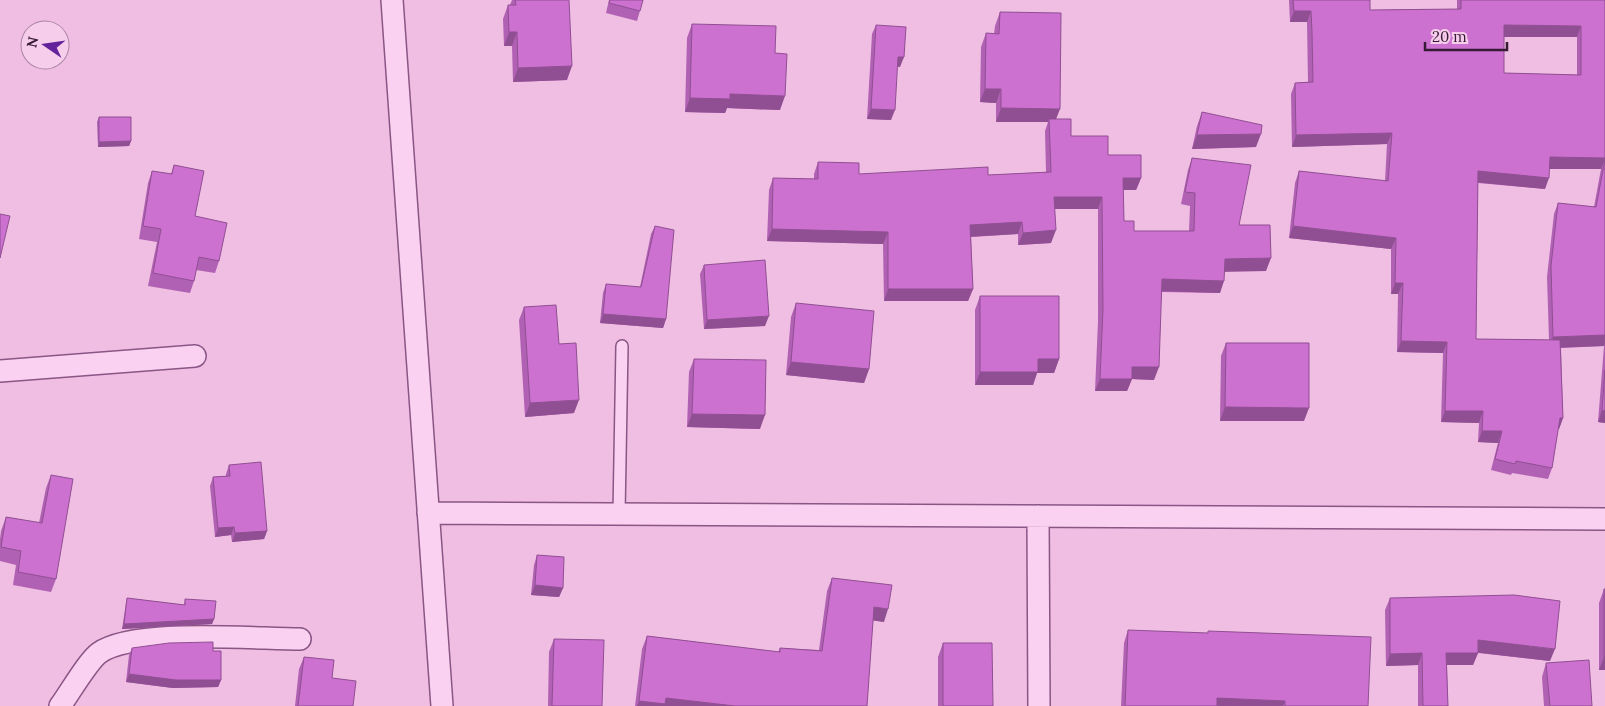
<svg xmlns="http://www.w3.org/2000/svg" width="1605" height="706" viewBox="0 0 1605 706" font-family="Lora,serif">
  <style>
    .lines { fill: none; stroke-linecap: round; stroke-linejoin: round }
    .service-casing { stroke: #895685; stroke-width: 14 }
    .minor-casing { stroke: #895685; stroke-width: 24 }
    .service { stroke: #fad1f0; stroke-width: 11 }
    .minor { stroke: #fad1f0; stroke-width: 21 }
    .wall { fill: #b061b3; fill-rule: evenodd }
    .shaded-wall { fill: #904f92 }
    .building { fill: #cd71d0; stroke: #904f92; fill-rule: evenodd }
  </style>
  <rect width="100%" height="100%" fill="#f0bde3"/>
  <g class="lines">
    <defs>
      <path id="service" d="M619,514L622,346"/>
      <path id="minor" d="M392,0L442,706
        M0,371L195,356
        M428,513L1605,519
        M1038,516L1039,706
        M60,706C69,694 88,661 99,653C134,628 254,639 300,639"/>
    </defs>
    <use href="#service" class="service-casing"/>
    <use href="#minor" class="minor-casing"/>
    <use href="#service" class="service"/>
    <use href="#minor" class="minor"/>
  </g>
  <path class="wall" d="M512,0H569L567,80L513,82L512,46H504L503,19L508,5H510Z
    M609,0H643L637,21L606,13Z
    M1289,0H1370V10L1457,9V0H1605V423L1598,422L1604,346L1561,348L1563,418L1559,429H1558L1552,468L1548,479L1512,473L1511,475L1491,470L1498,443L1478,442L1479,423L1441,422L1443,353L1397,352L1398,294H1391V249L1289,238L1295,183L1299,171L1385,181L1387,144L1292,147L1291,94L1295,83L1308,82L1307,22H1290ZM1504,37H1577V75L1504,73ZM1549,169H1601L1594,207L1558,203L1554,214L1547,277L1549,340L1476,339L1478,183L1545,189Z
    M1000,12L1056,119L1071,136L1108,155L1141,178L1136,190H1123L1124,221L1134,231H1189L1190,206L1181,204L1188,170L1192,158L1239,225L1266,271H1225L1220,293L1162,292L1154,380L1132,379L1127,391H1095L1098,321V209H1055L1051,243L1018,245V234L971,237L973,289L968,301H884L883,244L767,241L769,190L773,178L814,179V174L818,162L859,174L988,175L1046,172L1045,131L1048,122H996V103L980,102L981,47L986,33L994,34L995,26Z
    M692,24L775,53L780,110L727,108L725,113L685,112L687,38Z
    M876,25L900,67L897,66L891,120L867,119L872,34Z
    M1202,112L1256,147L1192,149L1197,126Z
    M99,117L131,141L129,146L98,147L97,122Z
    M174,165L195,216L219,261L215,273L196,270L194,281L190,293L148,286L157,242L139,239L148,183L152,171L171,174Z
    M655,226L666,319L663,328L600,323L603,293L606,284L640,287L651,234Z
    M704,265L765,326L704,329L700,274Z
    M980,296L1059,359L1054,373H1037L1033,385H975V310Z
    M796,303L869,369L864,383L786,375L791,317Z
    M524,307L559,344L574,413L525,417L519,320Z
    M1226,343L1304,421H1220L1221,356Z
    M694,359L760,429L687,427L689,372Z
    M229,465L267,531L264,539L232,542L231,535L215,537L210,486L213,477L226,476V474Z
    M51,475L56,579L51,592L13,585L16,565L0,561V539L1,531L6,517L39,523L46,488Z
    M537,555L563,588L559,597L531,595L534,565Z
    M832,578L884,622L873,620L867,706H635L642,649L647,636L778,652L780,648L819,650L827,591Z
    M1604,589H1605V670H1599V603Z
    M127,598L184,605L185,599L214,619L212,624L122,629L126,603Z
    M1390,598L1550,661L1478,653L1473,665H1447L1448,706H1418V665L1386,666L1385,610Z
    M1128,630L1368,706H1121L1124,643Z
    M554,639L602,706H548L549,652Z
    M943,643L993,706H938V657Z
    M132,648L213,651L221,680L218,687L173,688L126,682L129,655Z
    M304,657L332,678L353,706H295L299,669Z
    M1546,663L1592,706H1544L1542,677Z"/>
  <path class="shaded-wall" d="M1294,11H1311L1307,22H1290Z
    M1504,25L1581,26L1577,37H1500Z
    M509,32H517L512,46H504Z
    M898,57H904L900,67L894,66Z
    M572,66L567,80L513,82L518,68Z
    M985,89H1001L996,103L980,102Z
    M730,94L785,96L780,110L727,108L725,113L685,112L690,98Z
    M1001,108L1060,109L1055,122L1049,119L1048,122H996Z
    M871,109L895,110L891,120L867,119Z
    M1392,133L1387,144L1292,147L1296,135Z
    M1261,134L1256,147L1192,149L1197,135Z
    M131,141L129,146L98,147L99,142Z
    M1550,157L1605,158V159L1601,169H1546Z
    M1478,171L1549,178L1545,189L1474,182Z
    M1123,178H1141L1136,190H1119Z
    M1054,197H1102L1098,209H1050Z
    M1022,222L1018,234L966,237L970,225Z
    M1293,226L1396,238L1391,249L1289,238Z
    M772,229L888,232L883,244L767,241Z
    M1056,230L1051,243L1018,245L1023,233Z
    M1271,258L1266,271L1220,272L1225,259Z
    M1162,279L1224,281L1220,293L1158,291Z
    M1395,283H1403L1398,294H1391Z
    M888,289H973L968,301H884Z
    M603,314L666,319L663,328L600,323Z
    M769,316L765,326L704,329L707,320Z
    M1605,335V343L1604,346L1549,348L1553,337Z
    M1401,341L1447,342L1443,353L1397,352Z
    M1038,359H1059L1054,373H1037L1033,385H975L980,372Z
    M791,362L869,369L864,383L786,375Z
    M1132,367H1159L1154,380L1132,379L1127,391H1095L1100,379Z
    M579,400L574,413L525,417L530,403Z
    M1225,407L1309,408L1304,421H1220Z
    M1602,410L1605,411V423L1598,422Z
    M1445,411H1483L1479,423L1441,422Z
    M692,414L765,415L760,429L687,427Z
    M1560,418H1563L1559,429H1556Z
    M1482,431H1502L1498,443L1478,442Z
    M234,527L231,535L215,537L218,528Z
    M267,531L264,539L232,542L235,533Z
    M535,585L563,588L559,597L531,595Z
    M874,607L888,609L884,622L869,620Z
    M214,619L212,624L122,629L124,624Z
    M1478,640L1555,649L1550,661L1473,652Z
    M1422,653L1418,665L1386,666L1390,654Z
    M1446,653H1478L1473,665H1442Z
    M1604,657H1605V670H1599Z
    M129,674L221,680L218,687L173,688L126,682Z
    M666,698L735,706H637L639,701Z
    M1217,698L1285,701L1283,706H1214Z"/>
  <path class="building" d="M515,0H569L572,66L518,68L517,32H509L508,5H516Z
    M610,0H643L640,11L609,3Z
    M1293,0H1370V10L1461,9V0H1605V158L1550,157L1549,178L1478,171L1476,339L1560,340L1563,418H1560L1552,468L1516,461L1515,464L1495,459L1502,431H1482L1483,411H1445L1447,342L1401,341L1403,283H1395L1396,238L1293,226L1299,171L1388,181L1392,133L1296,135L1295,83L1313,82L1312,32L1311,11H1294ZM1504,25L1581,26V75L1504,73Z
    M1000,12L1061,13L1060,109L1001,108V89H985L986,33L999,34Z
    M692,24L776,26L775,53L787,54L785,96L730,94V99L690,98Z
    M876,25L906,27L904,57H898L895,110L871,109Z
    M1202,112L1262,125L1261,134L1197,135Z
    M99,117H131V141L99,142Z
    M1049,119H1071V136H1108V155H1141V178H1123L1124,221H1134V231H1194L1195,193L1185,192L1192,158L1251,165L1239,225H1270L1271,258L1225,259L1224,281L1162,279L1159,367H1132V379H1100L1103,309L1102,197H1054L1056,230L1023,233L1022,222L970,225L973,289H888V232L772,229L773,178L818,179V162L859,163V174L988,167V175L1051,172Z
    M1605,160V335L1553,337L1551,266L1558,203L1596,207Z
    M174,165L204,171L195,216L227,223L219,261L199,257L194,281L153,273L161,229L143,226L152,171L172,174Z
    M0,214L10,216L0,258Z
    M655,226L674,230L666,319L603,314L606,284L641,287Z
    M765,260L769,316L707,320L704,265Z
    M980,296H1059V359H1038V372H980Z
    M796,303L874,311L869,369L791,362Z
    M556,305L559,344L576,343L579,400L530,403L524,307Z
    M1226,343H1309V408L1225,407Z
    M694,359L766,360L765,415L692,414Z
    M1605,370V411L1602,410Z
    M261,462L267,531L235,533L234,527L218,528L213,477L230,476L229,465Z
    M51,475L73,479L56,579L18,572L21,551L1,547L6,517L42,523Z
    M537,555L564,557L563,588L535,585Z
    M832,578L892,585L888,609L874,607L867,706H735L666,698L665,704L639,701L647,636L780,652V648L822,651Z
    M1604,589H1605V657H1604Z
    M1514,595L1560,601L1555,649L1478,640V653H1446L1448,706H1423L1422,653L1390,654V598Z
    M127,598L185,605V599L216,601L214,619L124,624Z
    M1128,630L1208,633V631L1371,637L1368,706H1285V701L1217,698V706H1125Z
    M554,639L604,640L602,706H552Z
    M213,642V651H221V680H176L129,674L132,648L169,643Z
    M943,643H992L993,706H943Z
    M304,657L334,660L332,678L356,681L353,706H298Z
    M1589,660L1592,706H1550L1546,663Z"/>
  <g transform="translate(45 45) rotate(283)"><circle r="24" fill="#f7cdec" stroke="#aa86a3"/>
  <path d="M0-4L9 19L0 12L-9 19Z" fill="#63239b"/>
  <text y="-8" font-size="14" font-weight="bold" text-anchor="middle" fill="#371b36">N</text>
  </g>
  <path d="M1425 42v8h82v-8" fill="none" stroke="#371b36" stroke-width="2.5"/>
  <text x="1432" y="42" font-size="15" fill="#371b36" stroke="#f7cdec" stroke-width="4" paint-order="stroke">20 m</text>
</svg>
